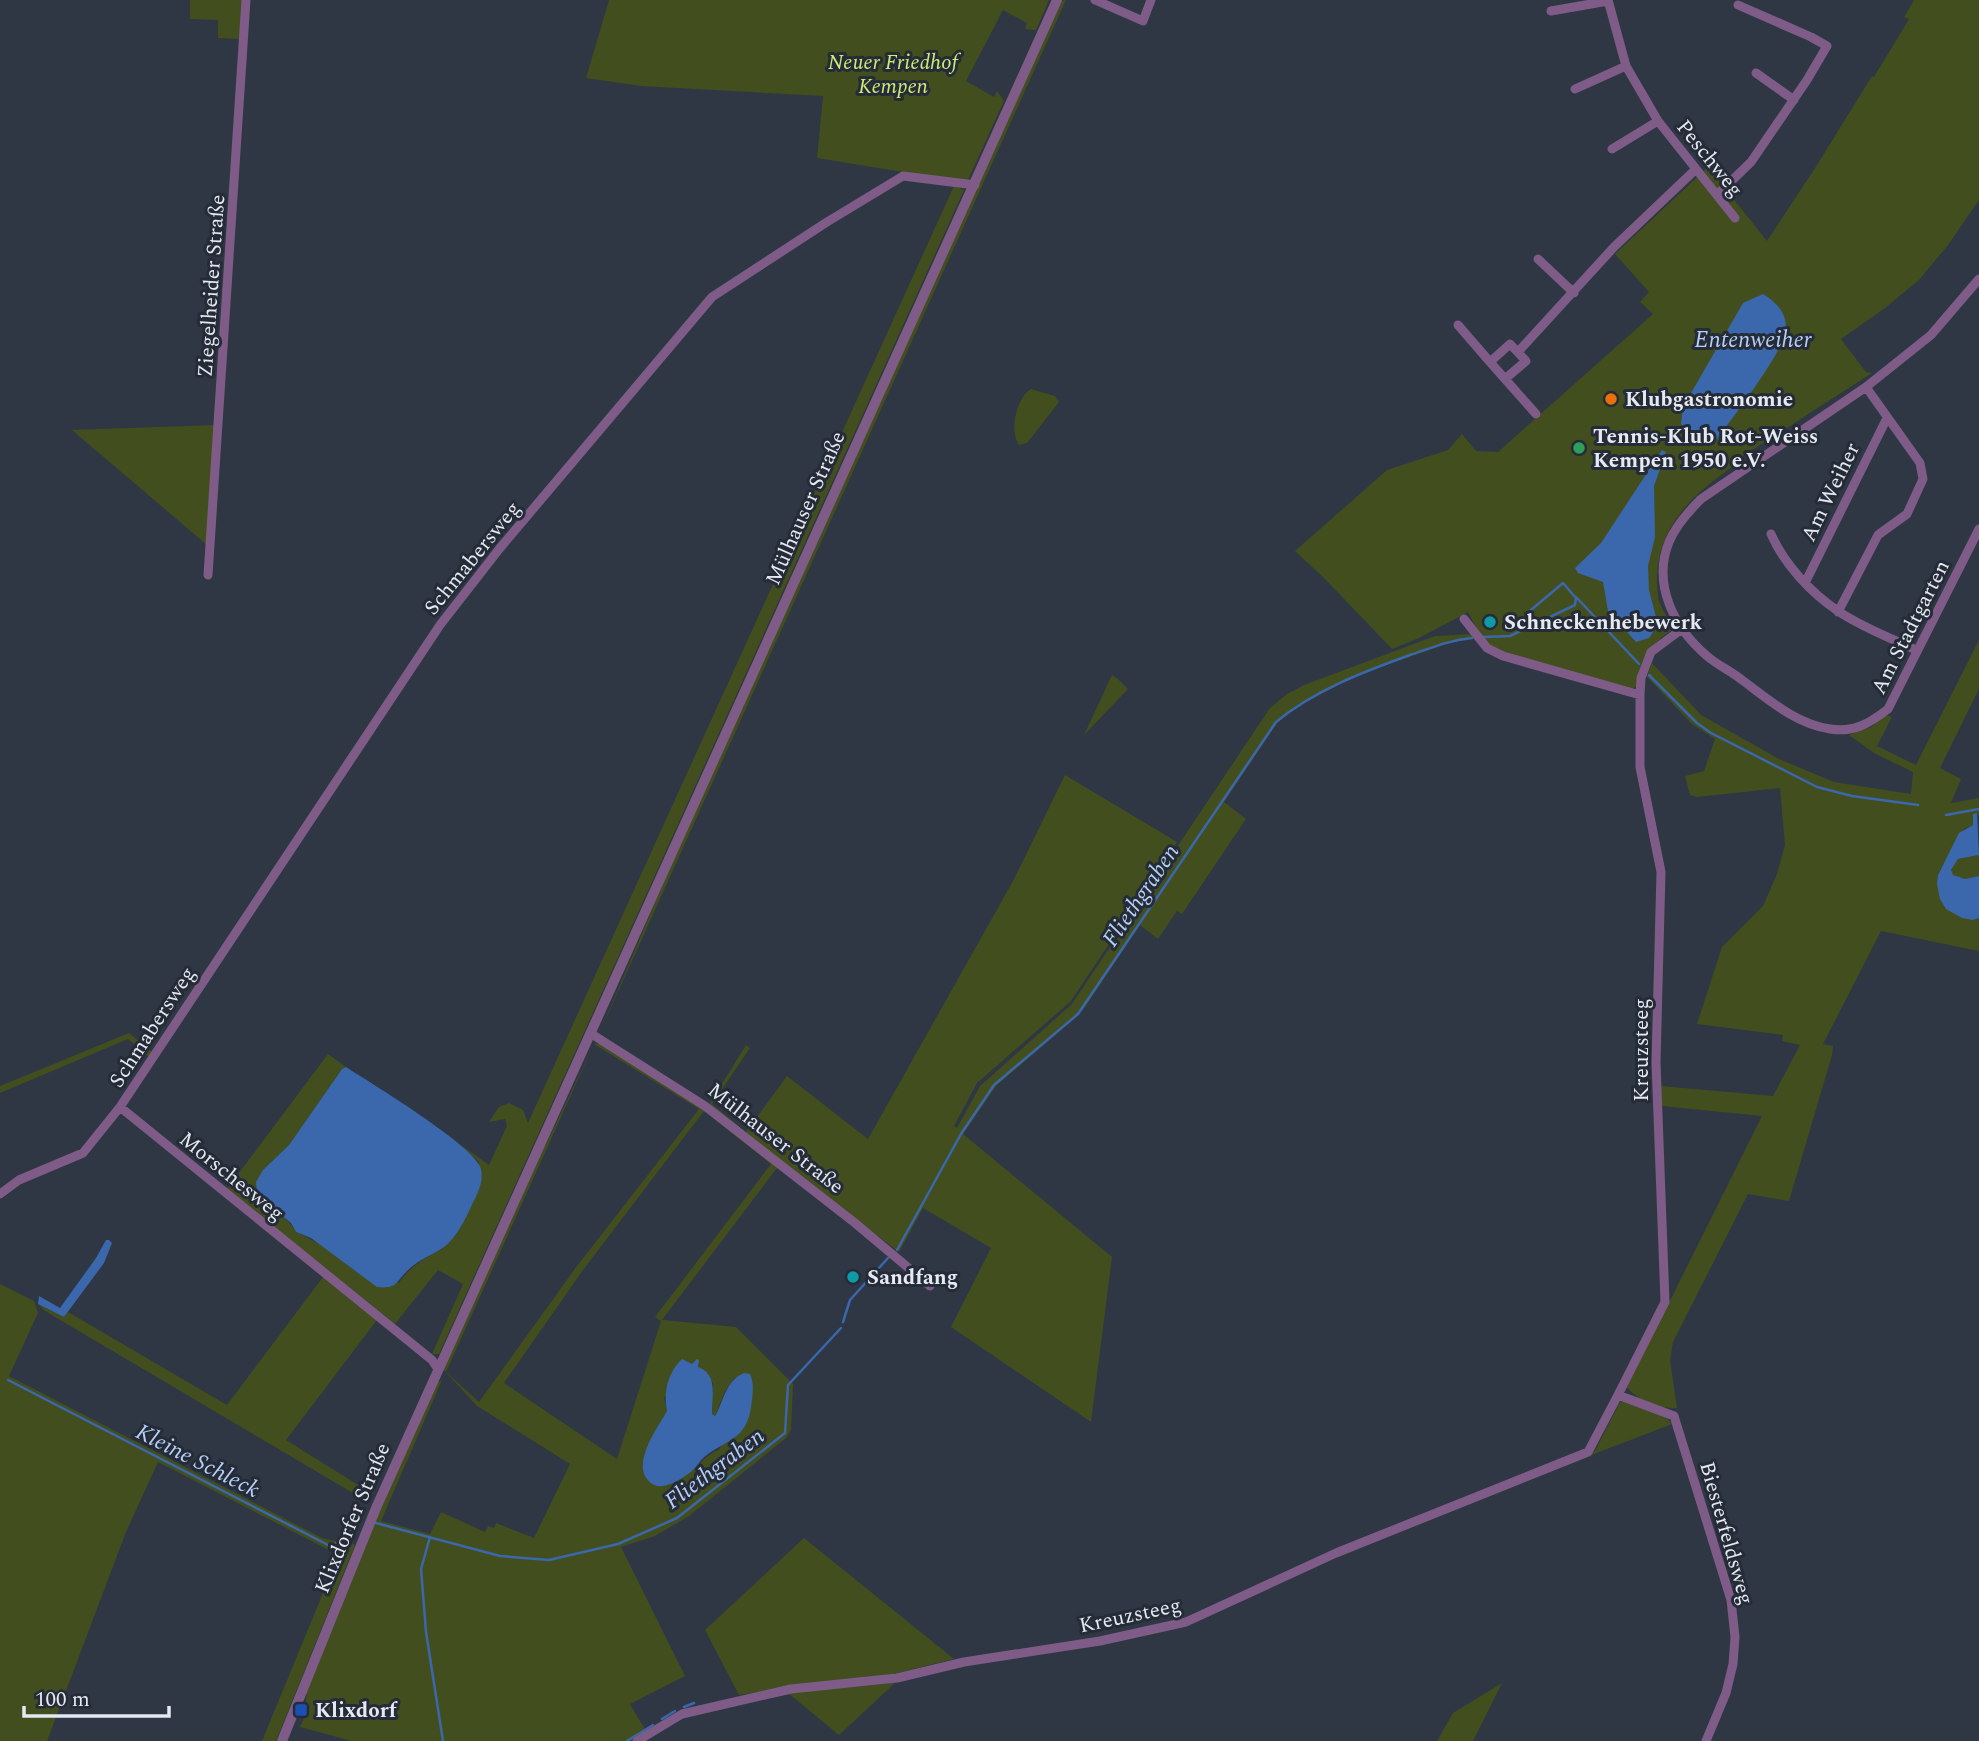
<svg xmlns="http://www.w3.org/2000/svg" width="1979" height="1741" viewBox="0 0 1979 1741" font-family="Spectral,serif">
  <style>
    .green { fill: #434e1e; fill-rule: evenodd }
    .water { fill: #3b67ac }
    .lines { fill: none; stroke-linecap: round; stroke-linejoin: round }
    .stream { stroke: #3b67ac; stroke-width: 2.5 }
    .minor { stroke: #7f5b88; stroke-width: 9 }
    .tertiary { stroke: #7f5b88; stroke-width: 10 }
    .food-dot { fill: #e8710a; stroke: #252c38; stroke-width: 2.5 }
    .leisure-dot { fill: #2e9e5b; stroke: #252c38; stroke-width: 2.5 }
    .culture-dot { fill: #0f9aa8; stroke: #252c38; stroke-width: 2.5 }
    .transit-dot { fill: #1a4fb4; stroke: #252c38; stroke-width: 2.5 }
    .labels { text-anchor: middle; stroke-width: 6; stroke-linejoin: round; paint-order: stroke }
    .park-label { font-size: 21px; font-style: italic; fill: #ceec74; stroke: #252c38 }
    .street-label { font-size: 21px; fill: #e5eaf2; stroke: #252c38 }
    .poi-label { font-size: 21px; font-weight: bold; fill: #e5eaf2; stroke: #252c38; text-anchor: start }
    .water-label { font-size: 23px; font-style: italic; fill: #b6cff6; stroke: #252c38 }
  </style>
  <rect width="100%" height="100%" fill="#2e3743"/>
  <path class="green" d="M190,0H244L241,39L218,38V20L190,19Z
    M609,0H1049L1036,30L1025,29L1027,23L1003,10L966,81L994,97L997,91L1004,101L968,180L964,182L817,158L823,96L641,86L586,78Z
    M1066,0L599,1034L673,861L1061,1Z
    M1914,0H1979V200L1948,245L1919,280L1885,308L1841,339L1866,372L1872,373L1732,463V467C1685,500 1651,535 1658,596C1659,608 1672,619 1670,631C1648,648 1640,657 1637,686L1632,689L1503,653L1484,643L1468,612L1419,638L1392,649L1323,577L1295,551L1387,470L1448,450L1462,434L1476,451L1498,452L1653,314L1640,302L1649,292L1615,254L1708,167L1767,241L1817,165L1872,76L1874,77L1877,72L1909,19L1904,17Z
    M954,186L964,190L439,1354H432L463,1284L438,1270L395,1324L227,1189L328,1054L346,1067L342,1069L289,1145L263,1170L257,1193C268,1208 287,1215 296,1232L399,1283C410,1266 425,1258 442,1249L479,1162L458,1143L489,1165L507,1126L505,1119L489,1122L499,1107L509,1103L523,1110L528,1123Z
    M1031,389L1055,396L1059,402L1027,443L1019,445C1009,431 1016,398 1031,389Z
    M215,425L207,545L72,430Z
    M1472,634L1474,639L1455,641L1360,674L1294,708L1277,723L1224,802L1246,819L1182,914L1177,911L1158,939L1140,925L1085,1007L1076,1017L996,1086L963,1134L1112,1257L1091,1422L951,1327L991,1248L923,1208L899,1252L713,1110L710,1103L746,1045L750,1048L712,1104L746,1132L787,1076L868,1139L1013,881L1065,775L1177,842L1071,1001L977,1083L954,1126L957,1128L980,1086L1072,1004L1270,708L1287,694L1304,685L1435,636Z
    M1979,640V689L1940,768L1961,779L1951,803L1979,798V817L1977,813L1973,825L1964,829L1938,874L1973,920L1979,918V951L1881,931L1823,1044L1833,1046L1832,1055L1789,1201L1748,1194L1673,1342L1670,1360L1677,1408C1661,1409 1637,1401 1627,1387L1762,1116L1662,1106L1661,1086L1773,1096L1800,1045L1782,1041L1783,1035L1697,1024L1722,947L1763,906L1777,874L1785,845L1780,788L1697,797L1690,795L1685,776L1704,771L1715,739L1692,724L1647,677L1652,663L1701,715L1779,759L1834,782L1911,794L1913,772L1874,753L1849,735L1871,727L1886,715L1892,717L1877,746L1916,765Z
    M1112,675L1118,679L1128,689L1084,735Z
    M1979,855V876L1965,879L1952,876L1951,870L1958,859Z
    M129,1033L153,1053L150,1058L128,1039L0,1093V1086Z
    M594,1044H602L705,1110L773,1162L777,1168L662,1320L736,1327L793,1384L791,1430L786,1438L689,1516L655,1536L621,1547L685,1676L630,1704L646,1731L629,1741H352L300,1727L304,1718L307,1691L376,1519L437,1383L442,1380L381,1521L430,1534L441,1512L485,1532L488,1526L494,1528L496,1523L534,1538L570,1464L477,1406L443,1369L530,1178ZM594,1044L699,1109L577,1266L479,1402L446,1372ZM704,1111L771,1164L655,1317L661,1321L617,1459L504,1383L583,1270ZM692,1364L713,1383L712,1414L715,1416L725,1391L735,1377L720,1449C704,1456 697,1468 683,1477L642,1465L645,1453L667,1411L664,1398Z
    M323,1277L377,1320L286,1440L371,1493L368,1502L45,1311L38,1304L64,1317L68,1312L227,1405Z
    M0,1284L34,1301L38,1313L9,1376L322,1538L335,1541L345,1534L354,1513H363L351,1543L355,1545L276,1741H262L342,1547L327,1549L158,1462L126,1532L47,1741H0Z
    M1624,1401L1662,1413L1672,1424L1581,1459L1595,1451L1620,1402Z
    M804,1538L954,1659L893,1674L739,1695L705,1630Z
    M895,1683L839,1735L788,1693Z
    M1502,1683L1473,1741H1437L1453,1713Z"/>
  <path class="water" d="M1763,294C1776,302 1786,312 1786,328C1787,348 1730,421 1716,440C1702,444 1690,435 1681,424L1683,407L1743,303Z
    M1662,450L1666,452L1654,486L1655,537L1648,566L1649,590L1658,625L1649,638L1636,642L1608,611L1603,582L1578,573L1575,568L1601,543Z
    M1977,813L1979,855L1958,859L1951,870L1953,875L1965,879L1979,876V918L1973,920L1962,918L1946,909L1940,899L1937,884L1938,875L1959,833L1973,825V814Z
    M346,1067C369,1082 477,1147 481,1169C484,1184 476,1196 470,1209C463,1224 453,1243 438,1251C427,1257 416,1262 407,1271C395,1283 397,1289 377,1287L311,1238L296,1232L291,1223L262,1199L257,1193L256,1182L263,1170L289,1145L342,1069Z
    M106,1240H109L112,1243L104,1263L64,1317L38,1304L39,1296L60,1308L96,1258Z
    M682,1359L692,1364L697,1359L699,1360L698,1367C718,1374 712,1396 712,1414L715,1416C724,1401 725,1381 744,1373L750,1374C754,1383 753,1390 752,1400C748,1437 735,1436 708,1454C699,1460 695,1471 685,1476C676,1482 660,1491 651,1483C629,1466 657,1429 667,1411C663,1393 668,1372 682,1359Z"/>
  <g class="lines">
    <path class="stream" d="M1531,610L1563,583L1575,597
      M1483,637L1510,636L1575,605L1576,597L1639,664
      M1649,675L1697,723L1711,733L1817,787L1852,796L1918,805
      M1946,815L1979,809
      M897,1250L961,1134L994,1085L1078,1014L1276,722C1315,690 1363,672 1410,655C1431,648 1450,640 1472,638
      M843,1322L850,1300L888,1258
      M8,1380L330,1546L347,1539L356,1516L361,1517
      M376,1523L500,1556L549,1560L618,1544L677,1518L785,1433L788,1385L841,1328
      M430,1537L421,1569L426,1632L443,1741
      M684,1707L694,1703
      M662,1719L675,1711
      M627,1741L653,1725"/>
    <path class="minor" d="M1095,0L1143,21L1151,0
      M1608,0L1626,66L1658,121L1735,218
      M1551,11L1608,1
      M1756,73L1794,100
      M1575,89L1626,66
      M1612,149L1658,121
      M1718,194L1751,162L1807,80L1827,46L1811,37L1738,5
      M1538,259L1574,293
      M1979,279L1931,335L1866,387L1701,499C1689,511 1676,525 1669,542C1652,584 1674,628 1707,656C1717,665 1731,671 1742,680C1769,700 1796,724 1830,729C1854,733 1870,723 1888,709L1979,529
      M1458,325L1490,362
      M1510,344L1526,361L1505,379L1490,362Z
      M1518,352L1614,247L1696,169
      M1505,379L1536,414
      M1771,534C1784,564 1811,593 1838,611C1861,627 1891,638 1916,650
      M208,575L246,0
      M1805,583L1887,418
      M1838,612L1878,535L1907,514L1923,479L1920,463L1866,387
      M1464,619L1487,648L1503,656L1640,695
      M1682,629L1651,652L1641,678L1640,695V767L1661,872L1656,1062L1665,1302L1618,1395L1674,1416L1731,1600L1735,1637L1733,1664L1726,1693L1706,1741
      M590,1033L705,1106L855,1223L930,1286
      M120,1107L432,1360L438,1369
      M0,1194L19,1180L83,1153L120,1107L440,625L500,548L712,297L827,222L903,176L975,185
      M637,1741L682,1714L791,1689L897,1678L964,1662L1100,1641L1186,1622L1336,1553L1588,1452L1618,1395"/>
    <path class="tertiary" d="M282,1741L376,1508L1057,0"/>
  </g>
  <circle class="food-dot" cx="1611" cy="399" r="7"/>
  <circle class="leisure-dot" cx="1579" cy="448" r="7"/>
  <g class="culture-dot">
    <circle cx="1490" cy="622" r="7"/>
    <circle cx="853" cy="1277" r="7"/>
  </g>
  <rect class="transit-dot" x="294" y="1703" width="14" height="14" rx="3.5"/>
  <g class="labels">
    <g class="park-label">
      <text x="893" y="69">Neuer Friedhof<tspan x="893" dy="24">Kempen</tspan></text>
    </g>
    <g class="street-label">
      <text transform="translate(1710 158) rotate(51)" y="7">Peschweg</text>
      <text transform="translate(211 286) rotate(-86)" y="7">Ziegelheider Straße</text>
      <text transform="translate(1830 492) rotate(-64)" y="7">Am Weiher</text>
      <text transform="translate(805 508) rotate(-66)" y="7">Mülhauser Straße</text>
      <text transform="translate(472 558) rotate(-51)" y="7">Schmabersweg</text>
      <text transform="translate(1910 627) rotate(-63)" y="7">Am Stadtgarten</text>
      <text transform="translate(152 1027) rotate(-57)" y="7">Schmabersweg</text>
      <text transform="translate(1641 1050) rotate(-90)" y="7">Kreuzsteeg</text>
      <text transform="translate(776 1138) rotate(38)" y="7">Mülhauser Straße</text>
      <text transform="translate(232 1176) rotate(39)" y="7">Morschesweg</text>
      <text transform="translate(352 1518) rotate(-67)" y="7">Klixdorfer Straße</text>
      <text transform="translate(1727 1533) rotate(74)" y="7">Biesterfeldsweg</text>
      <text transform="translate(1130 1615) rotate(-12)" y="7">Kreuzsteeg</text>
    </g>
    <g class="poi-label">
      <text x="1625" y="406">Klubgastronomie</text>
      <text x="1593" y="443">Tennis-Klub Rot-Weiss<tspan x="1593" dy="24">Kempen 1950 e.V.</tspan></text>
      <text x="1504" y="629">Schneckenhebewerk</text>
      <text x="867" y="1284">Sandfang</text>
      <text x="315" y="1717">Klixdorf</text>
    </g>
    <g class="water-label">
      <text x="1753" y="347">Entenweiher</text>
      <text transform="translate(1140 895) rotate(-56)" y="8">Fliethgraben</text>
      <text transform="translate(198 1460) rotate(27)" y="8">Kleine Schleck</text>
      <text transform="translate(714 1468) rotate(-37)" y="8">Fliethgraben</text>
    </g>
  </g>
  <path d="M24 1706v10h145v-10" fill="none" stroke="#e5eaf2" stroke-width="3.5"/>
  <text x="35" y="1706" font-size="21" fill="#e5eaf2" stroke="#252c38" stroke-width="5" paint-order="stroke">100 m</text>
</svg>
